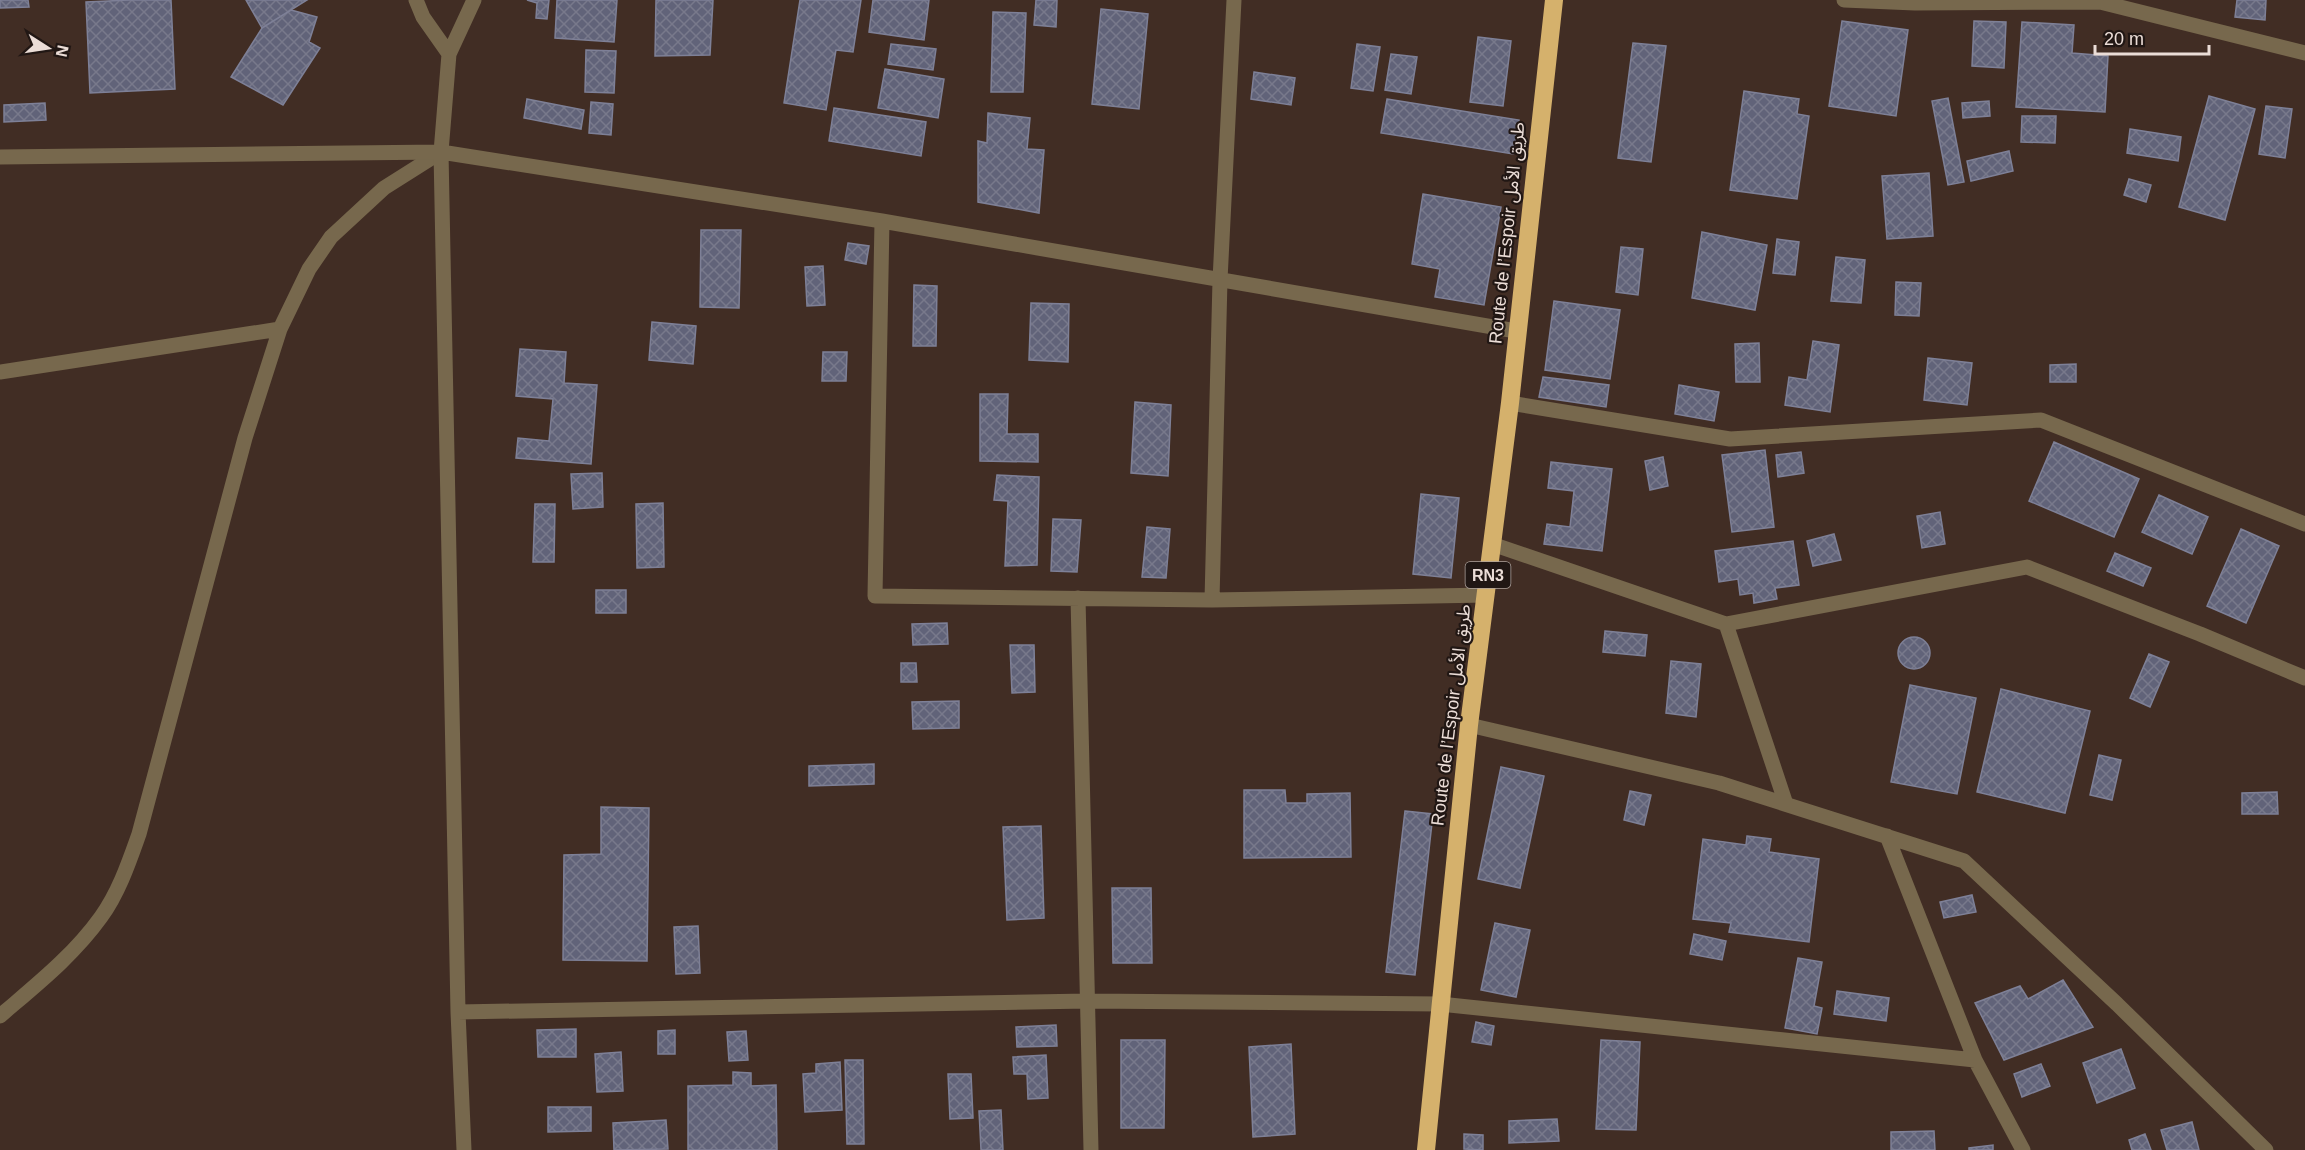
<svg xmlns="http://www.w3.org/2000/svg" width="2305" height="1150" viewBox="0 0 2305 1150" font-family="Arial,'Noto Sans Arabic',sans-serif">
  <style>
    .building { fill: url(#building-cross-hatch); stroke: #7e8097; stroke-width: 1.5 }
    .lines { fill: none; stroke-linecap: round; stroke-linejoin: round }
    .lane { stroke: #77684d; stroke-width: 15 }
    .street { stroke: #77684d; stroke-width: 15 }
    .highway { stroke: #d5b16c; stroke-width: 18 }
    .labels { text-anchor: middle; stroke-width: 4.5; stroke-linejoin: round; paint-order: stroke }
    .shield { fill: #211714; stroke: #aea29c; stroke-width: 1.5 }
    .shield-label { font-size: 16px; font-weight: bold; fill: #ebddd7 }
    .street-label { font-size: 18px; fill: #ebddd7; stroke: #211714 }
  </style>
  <defs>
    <pattern id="building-cross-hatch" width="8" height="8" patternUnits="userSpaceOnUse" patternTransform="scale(1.5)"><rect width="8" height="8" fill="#616379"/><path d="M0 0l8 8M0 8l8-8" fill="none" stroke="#78798b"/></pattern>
  </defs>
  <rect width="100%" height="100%" fill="#412d24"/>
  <path class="building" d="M0,0H28L29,7L0,8Z
    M129,0H171L175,89L90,93L86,2Z
    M246,0H307L262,28Z
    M527,0H549L547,19L536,18L537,3Z
    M557,0H617L614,42L555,38Z
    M656,0H713L710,55L655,56Z
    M800,0H861L853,52L836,50L826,110L784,103Z
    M873,0H929L924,40L869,32Z
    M1036,0H1057L1056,27L1034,25Z
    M2237,0H2266L2265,20L2235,17Z
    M1101,9L1148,14L1139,109L1092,104Z
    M291,10L317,17L309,42L320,48L283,105L231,77L262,28Z
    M993,12L1026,13L1023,92H991Z
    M1842,21L1908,30L1896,116L1829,106Z
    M1974,21L2006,22L2004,68L1972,66Z
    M2022,22L2074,25L2072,53L2108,56L2105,112L2016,107Z
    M1478,37L1511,41L1503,106L1470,102Z
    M1633,43L1666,46L1651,162L1618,158Z
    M891,44L936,49L933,70L888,64Z
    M1357,44L1380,47L1373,91L1351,88Z
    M586,50L616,51L614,93L585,92Z
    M1391,54L1417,57L1411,94L1385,90Z
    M885,69L944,79L938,118L878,108Z
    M1254,72L1295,78L1291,105L1251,99Z
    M1744,91L1799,99L1797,114L1809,116L1797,199L1730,190Z
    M2209,96L2255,109L2225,220L2179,207Z
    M1948,98L1964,182L1948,185L1932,101Z
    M527,99L584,110L581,129L524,118Z
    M1387,99L1519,120L1513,154L1381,133Z
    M1989,101L1990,116L1963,118L1962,103Z
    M591,102L613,104L611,135L589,133Z
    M45,103L46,120L4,122V105Z
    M2266,106L2292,109L2285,158L2259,154Z
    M834,108L926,122L921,156L829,141Z
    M988,113L1030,118L1027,149L1044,150L1039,213L978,202V141L987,143Z
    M2022,116H2056L2055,143L2021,142Z
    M2130,129L2181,137L2178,161L2127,153Z
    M2009,151L2013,171L1971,181L1967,161Z
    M1929,173L1933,236L1887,239L1882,176Z
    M2129,179L2151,185L2146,202L2124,195Z
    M1423,194L1501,207L1484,305L1435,297L1440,269L1412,264Z
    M701,230H741L739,308L700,307Z
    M1702,232L1767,245L1755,310L1692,298Z
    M1777,239L1799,242L1795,275L1773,273Z
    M848,243L869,246L866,264L845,260Z
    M1621,247L1643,249L1638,295L1616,292Z
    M1836,257L1865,260L1861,303L1831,301Z
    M823,266L825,305L807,306L805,267Z
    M1896,282L1921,283L1919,316L1895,315Z
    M914,285L937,286L936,346H913Z
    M1554,301L1620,310L1610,379L1545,370Z
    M1031,303L1069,304L1068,362L1029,360Z
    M652,322L696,326L693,364L649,360Z
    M1813,341L1839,345L1830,412L1785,405L1789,377L1807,380Z
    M1759,343L1760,382H1736L1735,344Z
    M520,349L566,352L564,383L597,385L591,464L516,458L518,438L549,441L553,399L516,396Z
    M823,352H847L846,381H822Z
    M1928,358L1972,363L1967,405L1924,400Z
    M2076,364V382H2050V365Z
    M1543,377L1609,385L1606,407L1539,397Z
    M1679,385L1719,392L1714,421L1675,414Z
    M980,394H1008L1007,434H1038V462L980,461Z
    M1135,402L1171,405L1168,476L1131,473Z
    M2054,442L2139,479L2114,537L2029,501Z
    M1765,450L1774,527L1732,532L1722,455Z
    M1801,452L1804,473L1778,477L1776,455Z
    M1663,457L1668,486L1650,490L1645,461Z
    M1551,462L1612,469L1602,551L1544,544L1547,524L1570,527L1574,491L1548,488Z
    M602,473L603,507L573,509L571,474Z
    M997,475L1039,477L1037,565L1005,566L1008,501L994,500Z
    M1421,494L1459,498L1451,578L1413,574Z
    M2159,495L2208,517L2192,554L2142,532Z
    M663,503L664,567L637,568L636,504Z
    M535,504H555L554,562H533Z
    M1940,512L1945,544L1922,548L1917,516Z
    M1053,519L1081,520L1077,572L1051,571Z
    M1147,527L1170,529L1166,578L1142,577Z
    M2241,529L2279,546L2246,623L2207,606Z
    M1834,534L1841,560L1813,566L1807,541Z
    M1793,541L1799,585L1775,588L1777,599L1754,603L1753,593L1740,595L1738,579L1719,582L1715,551Z
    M2115,553L2151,568L2143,586L2107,571Z
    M596,590H626V613H596Z
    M947,623L948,644L913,645L912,624Z
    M1605,631L1647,635L1645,656L1603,652Z
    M1898 653a16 16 0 1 1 32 0a16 16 0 1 1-32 0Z
    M1010,645H1034L1035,692L1012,693Z
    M2149,654L2169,662L2150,707L2130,698Z
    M1671,661L1701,664L1696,717L1666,713Z
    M901,663H916L917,682H901Z
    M1910,685L1976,698L1957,794L1891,782Z
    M2001,689L2090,711L2065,813L1977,792Z
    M959,701V728L913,729L912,702Z
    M2099,755L2121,760L2112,800L2090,795Z
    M874,764V784L809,786V766Z
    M1501,767L1544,776L1520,888L1478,879Z
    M1244,790H1285L1286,803H1307V794L1350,793L1351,857L1244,858Z
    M1630,791L1651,795L1644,825L1624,820Z
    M2277,792L2278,814H2242V793Z
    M601,807L649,808L647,961L563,960L564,855L601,854Z
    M1405,811L1433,814L1415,975L1386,972Z
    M1041,826L1044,918L1007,920L1003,827Z
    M1747,836L1771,839L1769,852L1819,859L1809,942L1729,932L1731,923L1693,919L1703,839L1746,845Z
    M1112,888H1151L1152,963H1113Z
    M1972,895L1976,912L1944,918L1940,902Z
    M1495,923L1530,930L1516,997L1481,990Z
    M698,926L700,973L676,974L674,927Z
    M1694,934L1726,941L1722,960L1690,954Z
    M1798,958L1822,962L1814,1006L1822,1008L1817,1034L1785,1028Z
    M2063,980L2093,1027L2004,1060L1975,1003L2020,986L2028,999Z
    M1837,991L1889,998L1886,1021L1834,1014Z
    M1476,1022L1494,1026L1491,1045L1472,1042Z
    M1056,1025L1057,1046L1017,1047L1016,1027Z
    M576,1029V1057H538L537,1030Z
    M675,1030V1054H658V1031Z
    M746,1031L748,1060L729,1061L727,1032Z
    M1121,1040H1165L1164,1128H1121Z
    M1601,1040L1640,1042L1636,1130L1596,1129Z
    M1291,1044L1295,1134L1253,1137L1249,1047Z
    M2121,1049L2135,1088L2097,1103L2083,1063Z
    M621,1052L623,1091L597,1092L595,1054Z
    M1046,1055L1048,1098L1028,1099L1027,1074H1014L1013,1057Z
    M845,1060H863L864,1144H847Z
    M840,1062L842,1110L805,1112L803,1074L816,1073V1064Z
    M2041,1064L2050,1086L2022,1097L2014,1074Z
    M733,1072L751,1073V1086L776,1085L777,1150H688V1086L733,1085Z
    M948,1074H971L973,1118L950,1119Z
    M548,1107H591V1131L548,1132Z
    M1001,1110L1003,1150H981L979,1111Z
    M1557,1119L1559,1141L1509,1143V1121Z
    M666,1120L668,1149L614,1150L613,1123Z
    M2192,1122L2199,1150H2167L2161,1130Z
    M1934,1131L1935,1150H1891V1132Z
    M1464,1134L1483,1135V1150L1464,1149Z
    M2145,1134L2151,1150H2132L2129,1140Z
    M1993,1145V1150H1969V1148Z"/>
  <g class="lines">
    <path class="lane" d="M0,372L280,329
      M0,1016C36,985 73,956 101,917C119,892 129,862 139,834L245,438L280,329L309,269L331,237L384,188L441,152"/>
    <path class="street" d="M416,0L423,17L449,54
      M1844,0L1915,3L2100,2L2305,53
      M0,157L441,152L882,221L1516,331
      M882,221L875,596L1212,600L1486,595
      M1510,403L1730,439L2041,420L2305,524
      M1492,544L1726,624L2027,567L2200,634L2305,678
      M1078,598L1091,1150
      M1212,600L1220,280L1234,0
      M1726,624L1786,804
      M1469,725L1719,783L1964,861L2117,1004L2266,1150
      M1887,836L1975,1060L2023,1150
      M458,1012L1088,1001L1440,1004L1975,1060
      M464,1150L458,1012L441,152L449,54L474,0"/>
    <path class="highway" d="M1426,1150L1469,725L1510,403L1554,0"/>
  </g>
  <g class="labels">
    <rect class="shield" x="1465.5" y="562" width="45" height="26" rx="4.5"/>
    <g class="shield-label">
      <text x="1488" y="581">RN3</text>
    </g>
    <g class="street-label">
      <text transform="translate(1507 233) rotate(-84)" y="6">Route de l’Espoir طريق الأمل</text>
      <text transform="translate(1451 715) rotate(-83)" y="6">Route de l’Espoir طريق الأمل</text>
    </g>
  </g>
  <g transform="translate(48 48) rotate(102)" stroke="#211714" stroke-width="4.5" paint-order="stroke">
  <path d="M0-4.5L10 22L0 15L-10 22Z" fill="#ebddd7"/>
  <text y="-9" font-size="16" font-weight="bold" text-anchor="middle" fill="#ebddd7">N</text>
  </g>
  <path d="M2095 45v9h114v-9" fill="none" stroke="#ebddd7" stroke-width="3"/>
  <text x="2104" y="45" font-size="18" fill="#ebddd7" stroke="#211714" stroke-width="4.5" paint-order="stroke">20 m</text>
</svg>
